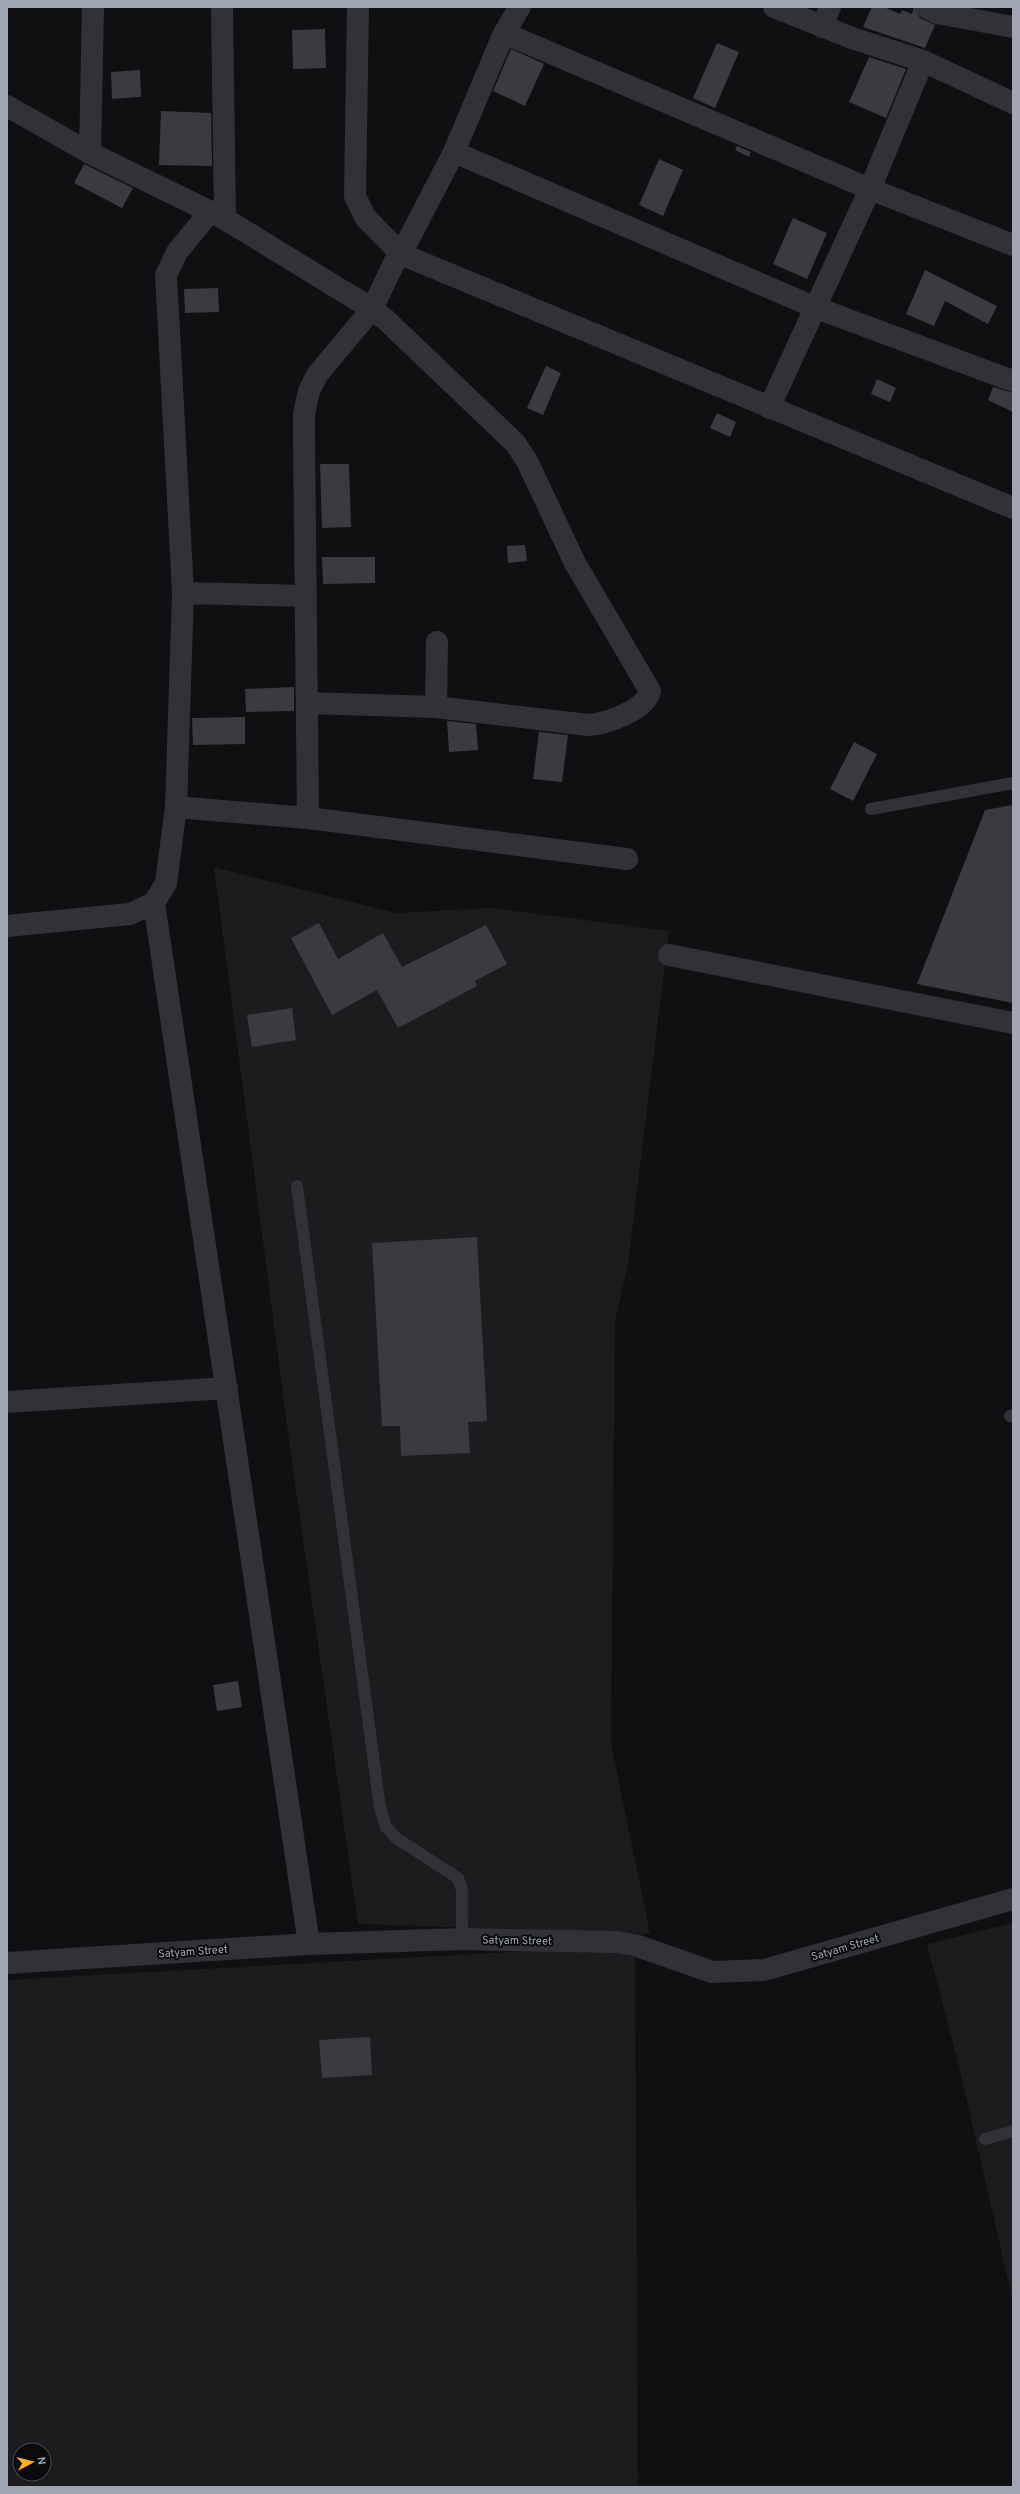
<svg xmlns="http://www.w3.org/2000/svg" width="1020" height="2494" viewBox="0 0 1020 2494" font-family="Overpass,sans-serif">
  <style>
    .built { fill: #1c1c1f; fill-rule: evenodd }
    .building { fill: #3a3b40 }
    .lines { fill: none; stroke-linecap: round; stroke-linejoin: round }
    .service { stroke: #313237; stroke-width: 12 }
    .minor { stroke: #313237; stroke-width: 22 }
    .tertiary { stroke: #313237; stroke-width: 22 }
    .labels { text-anchor: middle; stroke-width: 4; stroke-linejoin: round; paint-order: stroke }
    .street-label { font-size: 11px; fill: #a0a6b4; stroke: #0b0b0d }
  </style>
  <rect width="100%" height="100%" fill="#101012"/>
  <path class="built" d="M214,867L395,913L492,908L669,931L628,1264L615,1321L611,1743L650,1934L358,1924L291,1455Z
    M1013,1923V2302L959,2066L927,1944Z
    M635,1945L638,2487H7V1980ZM20,2450H44V2474H20Z"/>
  <path class="building" d="M872,7H884L900,14L902,10L912,14L914,7L920,18L935,25L925,48L863,27Z
    M325,29L326,68L293,69L292,30Z
    M717,43L739,52L715,108L693,98Z
    M511,49L544,64L525,106L493,91Z
    M869,57L906,69L886,118L849,102Z
    M140,70L141,97L112,99L111,72Z
    M161,111L211,113L212,166L159,165Z
    M737,146L751,152L749,157L735,150Z
    M659,159L683,170L663,216L639,205Z
    M84,164L133,188L122,208L74,183Z
    M793,218L827,233L807,279L773,264Z
    M925,270L997,306L988,324L945,301L934,326L906,314Z
    M218,288L219,312L185,313L184,289Z
    M546,366L561,373L543,415L527,408Z
    M877,379L896,388L890,402L871,394Z
    M993,387L1013,393V412L988,400Z
    M717,413L736,422L730,437L710,428Z
    M320,464H349L351,527L322,528Z
    M525,545L527,561L508,563L507,546Z
    M322,557H375V583L323,584Z
    M294,687V711L246,712L245,689Z
    M245,717V744L193,745L192,718Z
    M447,721L476,724L478,750L449,752Z
    M539,732L568,735L562,782L533,779Z
    M854,742L877,754L853,801L830,789Z
    M1013,805V1003L917,984L985,810Z
    M319,923L338,959L383,933L402,967L486,925L507,964L475,981L477,986L398,1028L377,990L332,1015L291,938Z
    M292,1008L296,1040L252,1047L247,1015Z
    M477,1237L487,1421L468,1422L470,1453L401,1456L400,1426H382L372,1243Z
    M238,1681L242,1707L217,1711L213,1685Z
    M370,2037L372,2075L322,2078L319,2040Z"/>
  <g class="lines">
    <path class="service" d="M871,809L1013,783
      M297,1186L380,1808L386,1827L396,1838L458,1878L462,1890V1939
      M1010,1416L1013,1415
      M985,2139L1013,2131"/>
    <path class="minor" d="M222,7L225,219
      M358,7L355,196L365,217L401,254L1013,508
      M774,7L852,38L923,61L1013,103
      M926,7L937,13L1013,27
      M822,27L830,7
      M504,33L870,189L1013,245
      M7,106L90,153L225,219L372,309L385,319L515,443L527,461L575,563L650,691C646,710 606,724 588,725L436,707L307,703
      M454,152L814,307L1013,381
      M90,153L93,7
      M769,408L870,189L923,61
      M183,593L306,596
      M436,707L437,642
      M176,807L308,818L627,859
      M308,818L304,436V414L309,391L317,375L372,309L396,259L401,254L454,152L504,33L520,7
      M154,903L309,1944
      M7,926L130,914L154,903L166,883L176,807L183,593L166,275L177,252L210,212
      M669,955L1013,1023
      M7,1402L227,1388"/>
    <path class="tertiary" d="M7,1963L309,1944L462,1939L616,1942L635,1945L712,1972L764,1970L1013,1899"/>
  </g>
  <g class="labels">
    <g class="street-label">
      <text transform="translate(517 1940) rotate(1)" y="4">Satyam Street</text>
      <text transform="translate(845 1947) rotate(-16)" y="4">Satyam Street</text>
      <text transform="translate(193 1951) rotate(-4)" y="4">Satyam Street</text>
    </g>
  </g>
  <rect width="1020" height="2494" fill="none" stroke="#a0a6b4" stroke-width="16"/>
  <g transform="translate(32 2462) rotate(83)"><circle r="19" fill="#0b0b0d" stroke="#474950"/>
  <path d="M0-3L7 15L0 10L-7 15Z" fill="#feb01b"/>
  <text y="-6" font-size="11" font-weight="bold" text-anchor="middle" fill="#a0a6b4">N</text>
  </g>
</svg>
